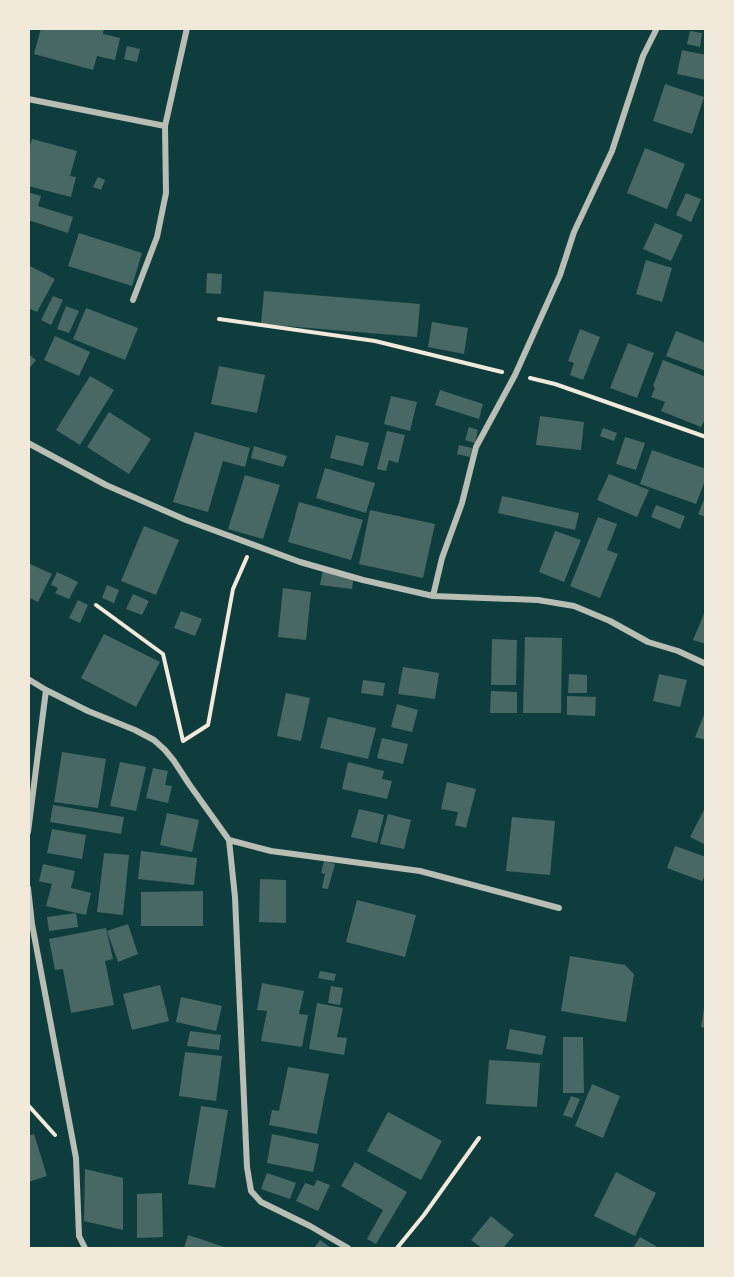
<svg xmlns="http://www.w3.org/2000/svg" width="734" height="1277" viewBox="0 0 734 1277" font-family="'Public Sans',sans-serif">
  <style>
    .building { fill: #486865 }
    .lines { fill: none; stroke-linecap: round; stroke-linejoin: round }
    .path { stroke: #f1e9da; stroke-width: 4 }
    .minor { stroke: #b8beb3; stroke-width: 6 }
  </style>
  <rect width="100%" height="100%" fill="#0f3d3e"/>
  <path class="building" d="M41,28H104L103,34L120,38L115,60L97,56L93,70L34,54Z
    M690,31L702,33L700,47L687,44Z
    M127,46L140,49L137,62L124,59Z
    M682,50L706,55V80L677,74Z
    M665,84L704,97L692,134L653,121Z
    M32,139L77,151L70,176L76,177L71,197L28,186V151Z
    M645,148L685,164L667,209L627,193Z
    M98,177L105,180L101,190L93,187Z
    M28,192L41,196L38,206L73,217L68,233L28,220Z
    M686,193L701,199L691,222L676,215Z
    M655,223L683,235L671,261L643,249Z
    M79,233L142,253L132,286L68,266Z
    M646,260L672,268L662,302L636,294Z
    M28,265L55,279L37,312L28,308Z
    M207,273L222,274L221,294L206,293Z
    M264,291L420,304L417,337L261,324Z
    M53,296L63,300L51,325L41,320Z
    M66,306L79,311L69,333L57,329Z
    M86,308L138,328L125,360L73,339Z
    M432,322L468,328L464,354L428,347Z
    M580,329L600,337L583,380L570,375L574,363L568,361Z
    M676,331L706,343V371L666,356Z
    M55,336L90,352L79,376L44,360Z
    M628,343L654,353L637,398L610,388Z
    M28,354L36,360L28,370Z
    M663,360L706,377V418L701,427L661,411L665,402L651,397L655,388L653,386Z
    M219,366L265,375L257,413L211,404Z
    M90,376L114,390L80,445L56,430Z
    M440,390L483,404L479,419L435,405Z
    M391,396L417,402L410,431L384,424Z
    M109,412L151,439L129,474L87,447Z
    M540,416L584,422L581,450L536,445Z
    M469,427L478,430L475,443L465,440Z
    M603,428L617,433L614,441L600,436Z
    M387,431L405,435L398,463L389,460L386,471L377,469Z
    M195,432L250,448L245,467L223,461L208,512L173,502Z
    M336,435L369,443L363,466L330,458Z
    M625,437L645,443L636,470L616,464Z
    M459,445L472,448L470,457L457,454Z
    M254,446L287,456L283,467L251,458Z
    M652,450L706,469V478L696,504L640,484Z
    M325,468L375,483L366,513L316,498Z
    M609,474L649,490L637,517L597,500Z
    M245,475L280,485L263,539L228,529Z
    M706,495V517L698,514Z
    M502,496L579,513L575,530L498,513Z
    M299,502L363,520L351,560L288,542Z
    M656,505L685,516L680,529L651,517Z
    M370,510L435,524L423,578L359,564Z
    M598,517L617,524L607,550L618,554L600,598L570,586Z
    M144,526L179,540L156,595L121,581Z
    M555,531L581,540L564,582L539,572Z
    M28,563L52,574L38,602L28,597Z
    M323,569L354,574L352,589L320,585Z
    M57,572L78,582L69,599L55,593L58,588L51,585Z
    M107,585L119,590L114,603L102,598Z
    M283,588L311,592L306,640L278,637Z
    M133,594L149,601L142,615L126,609Z
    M78,600L88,605L80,623L69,618Z
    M706,609V644L693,640Z
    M181,611L202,619L195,636L174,628Z
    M104,634L160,662L136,707L81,678Z
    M525,637L562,638L561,713H523Z
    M492,639L517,640L516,685H491Z
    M403,667L439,673L435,699L398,694Z
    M569,674L587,675V693H568Z
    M659,674L687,680L680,707L653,701Z
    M363,680L385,683L383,696L361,693Z
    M491,691L517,692V713H490Z
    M286,693L310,698L301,741L277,736Z
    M567,696L596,697L595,716L567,715Z
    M397,704L418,710L412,732L391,727Z
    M706,710V740L695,737Z
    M328,717L376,728L368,759L320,748Z
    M382,738L408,744L403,764L377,758Z
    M62,752L106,759L98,808L54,802Z
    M120,762L146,767L136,811L110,806Z
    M348,762L384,771L382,779L392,781L387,799L342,789Z
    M153,768L168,771L165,785L172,786L168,803L146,798Z
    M447,782L476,789L466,828L455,825L458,812L441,809Z
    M53,805L124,817L121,834L50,822Z
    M706,806V845L690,837Z
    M359,809L384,815L377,843L351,837Z
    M167,813L199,820L192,852L160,845Z
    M388,814L411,820L404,849L380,844Z
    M512,817L555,821L550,875L506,871Z
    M52,829L86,835L82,859L47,853Z
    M675,846L706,857V873L702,881L667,868Z
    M141,851L197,858L194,885L138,879Z
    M104,853L129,855L123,915L97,912Z
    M324,861L335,864L328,889L322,888L325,874L321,873Z
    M43,864L75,871L71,888L91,893L86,915L46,906L52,884L39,881Z
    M260,879L286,880V923L259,922Z
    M203,891V926H141V892Z
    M357,900L416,915L405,957L346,942Z
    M76,913L78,927L49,931L47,917Z
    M128,924L138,954L118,962L107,931Z
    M106,928L113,959L105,961L114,1005L71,1013L63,969L55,970L49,939Z
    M570,956L625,965L634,974L626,1022L561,1011Z
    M320,971L336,974L334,981L318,978Z
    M262,983L304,991L299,1014L308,1015L302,1047L261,1041L267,1011L257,1010Z
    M160,985L169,1021L132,1030L123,994Z
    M331,986L343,988L340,1005L328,1003Z
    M181,997L222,1006L216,1031L176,1022Z
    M317,1003L343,1008L337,1037L347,1038L344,1055L309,1049Z
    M704,1008H706V1028L701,1027Z
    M510,1029L546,1036L542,1055L506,1049Z
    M190,1031L221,1035L219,1050L187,1046Z
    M563,1037H583L584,1093H563Z
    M185,1052L222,1056L216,1101L179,1096Z
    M489,1060L540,1063L537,1107L486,1104Z
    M288,1067L329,1074L317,1134L269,1125L272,1110L279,1111Z
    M592,1084L620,1096L603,1138L575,1126Z
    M571,1096L580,1099L572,1118L563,1115Z
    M201,1106L228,1110L215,1188L188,1184Z
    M388,1112L442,1141L421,1180L367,1151Z
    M34,1134L47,1176L28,1182V1136Z
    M272,1134L319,1144L313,1172L267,1163Z
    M355,1162L407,1192L376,1244L367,1239L383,1210L341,1186Z
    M85,1169L123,1178V1230L84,1221Z
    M616,1172L656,1193L635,1236L594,1216Z
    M267,1173L296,1183L290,1199L261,1189Z
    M317,1180L330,1185L318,1211L296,1201L305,1183L314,1186Z
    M162,1193L163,1237L137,1238V1194Z
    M491,1216L514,1235L503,1248H482L471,1240Z
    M188,1235L224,1247L223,1248H184Z
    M640,1237L656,1246L655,1248H633Z
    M320,1240L331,1248H314Z"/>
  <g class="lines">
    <path class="path" d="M219,319L375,341L502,372
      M530,378L555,384L706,437
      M96,605L163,654L183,741L208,725L233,589L247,557
      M28,1105L55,1135
      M397,1248L424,1215L479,1138"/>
    <path class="minor" d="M28,99L165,126
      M133,300L157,237L166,193L165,126L187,28
      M28,443L106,485L186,520L300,562L363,580L433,596L538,600L574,606L610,621L648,642L678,651L706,664
      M433,596L442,558L462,503L476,447L515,375L560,275L574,232L612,151L643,56L657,28
      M28,679L46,690L88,711L135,730L154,740L165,750L174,761L189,784L229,840L235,897L247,1167L251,1191L261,1202L310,1226L348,1248
      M28,832L46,690
      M229,840L271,851L420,871L559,908
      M28,888L32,924L76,1158L79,1236L85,1248"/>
  </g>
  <rect width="734" height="1277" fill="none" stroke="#f1e9da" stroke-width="60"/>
</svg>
